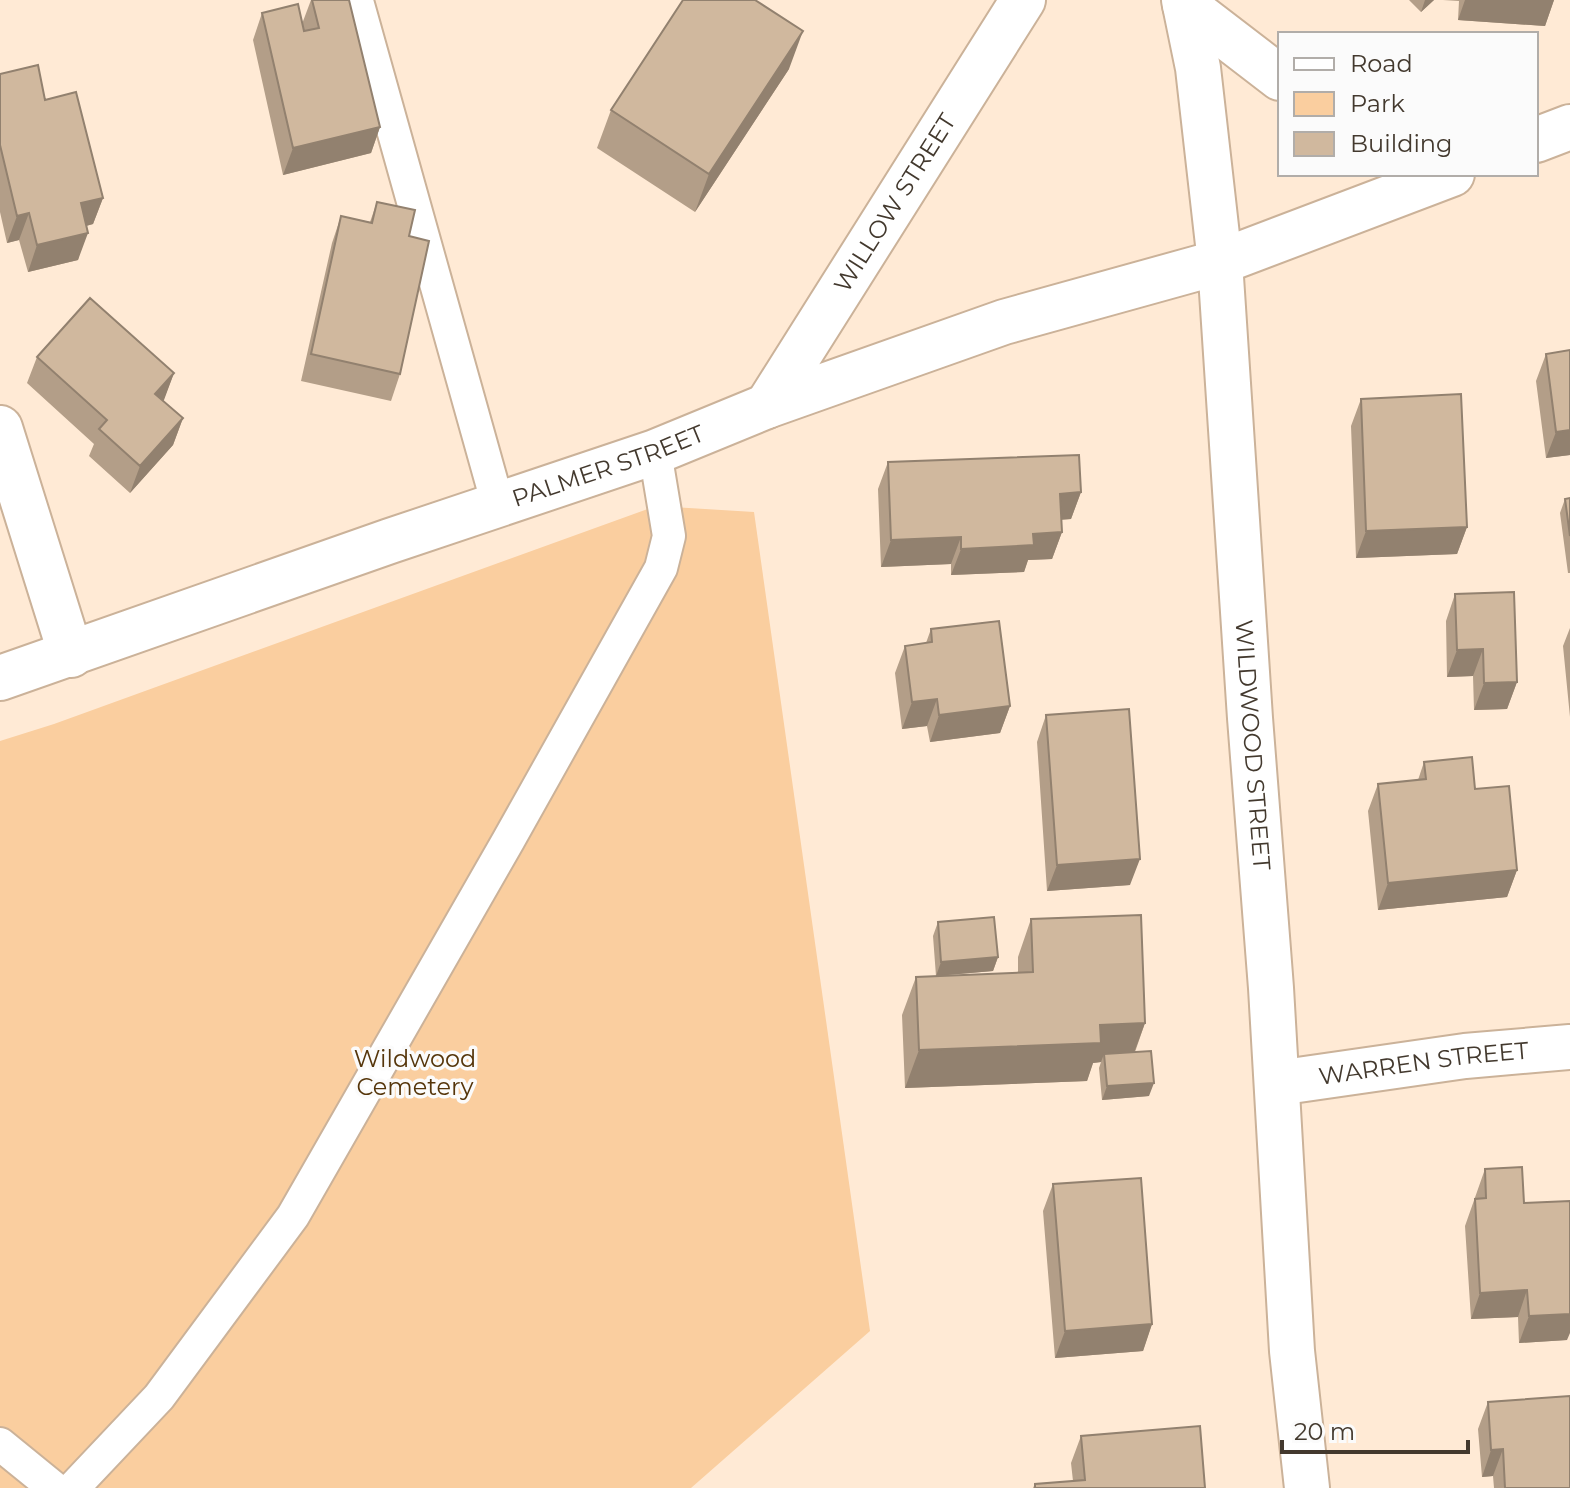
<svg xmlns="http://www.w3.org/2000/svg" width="1570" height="1488" viewBox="0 0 1570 1488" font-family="Montserrat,sans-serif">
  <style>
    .green { fill: #face9f }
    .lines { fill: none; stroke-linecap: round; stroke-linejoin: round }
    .service-casing { stroke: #cbb299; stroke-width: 36 }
    .minor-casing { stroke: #cbb299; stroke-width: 48 }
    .tertiary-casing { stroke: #cbb299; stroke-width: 48 }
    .service { stroke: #fff; stroke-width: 32 }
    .minor { stroke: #fff; stroke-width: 44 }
    .tertiary { stroke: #fff; stroke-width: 44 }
    .wall { fill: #b39e88 }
    .shaded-wall { fill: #92816f }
    .building { fill: #d0b89e; stroke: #92816f; stroke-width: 2 }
    .labels { text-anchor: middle; stroke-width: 7; stroke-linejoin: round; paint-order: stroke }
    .street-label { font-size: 24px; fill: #43392e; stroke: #fbfbfb }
    .park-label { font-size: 24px; fill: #55350a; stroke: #fbfbfb }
  </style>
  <rect width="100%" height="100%" fill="#ffead5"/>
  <path class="green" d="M656,506L754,512L870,1331L691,1488H0V741L54,724Z"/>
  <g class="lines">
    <defs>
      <path id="service" d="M357,1L498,505
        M0,1444L54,1488
        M73,1488L159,1397L293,1216L508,841L661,568L669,536L655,452"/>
      <g id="minor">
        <path d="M1184,0L1198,68L1220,262"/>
        <path d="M1185,5L1280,78"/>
        <path id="s1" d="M767,406L1023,0"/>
        <path d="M0,428L71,655"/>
        <path id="s2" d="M1277,1083L1465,1056L1570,1047"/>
      </g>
      <g id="tertiary">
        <path d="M1536,140L1570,127"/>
        <path id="s3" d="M1220,262L1250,718L1271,988L1292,1351L1307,1488"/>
        <path id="s4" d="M0,678L390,541L655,452L767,406L1004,322L1220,262L1452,174"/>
      </g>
    </defs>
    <use href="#service" class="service-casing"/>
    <use href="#minor" class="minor-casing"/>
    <use href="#tertiary" class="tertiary-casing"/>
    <use href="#service" class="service"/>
    <use href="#minor" class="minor"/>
    <use href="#tertiary" class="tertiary"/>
  </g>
  <path class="wall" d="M311,0H349L380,127L371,153L283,175L253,40L262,13L302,24Z
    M1409,0H1434L1421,12Z
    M1443,0H1554L1545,26L1458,20L1459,1Z
    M789,69L695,212L597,148L611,110Z
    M0,74L45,100L103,198L93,224L86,226L78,260L28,272L19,240L7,243L0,212Z
    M377,202L409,236L400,374L391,401L301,381L332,243L341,216L370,222Z
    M1546,354L1570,455L1546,458L1536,381Z
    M37,357L174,373L163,401L183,418L173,445L130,493L89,456L94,444L27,383Z
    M1361,399L1467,527L1457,554L1356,558L1351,426Z
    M888,462L1081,492L1071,519L1061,520L1062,532L1052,559L1028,560L1024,572L951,575V564L881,567L878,489Z
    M1570,498V573H1568L1560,513L1565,499Z
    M1455,594L1517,682L1507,709L1474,710L1473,676L1447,677L1446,621Z
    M1570,628V717L1563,646Z
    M931,629L1010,706L1000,733L930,742L927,726L902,729L895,673L905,646L926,643Z
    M1046,715L1130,885L1047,891L1037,742Z
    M1424,762L1475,789L1517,870L1507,897L1378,910L1368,811L1378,784L1418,780Z
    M1031,919L1145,1023L1135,1052L1149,1096L1102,1100L1099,1068L1101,1062L1093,1063L1087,1081L905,1088L902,1015L916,977L1018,973V957Z
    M938,922L998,957L993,971L936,976L933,936Z
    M1485,1169L1524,1203L1567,1340L1519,1343L1518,1317L1471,1319L1465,1226Z
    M1053,1184L1152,1324L1143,1351L1055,1358L1043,1211Z
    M1488,1402L1570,1488H1494L1493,1476L1482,1477L1478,1429Z
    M1081,1436L1205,1488H1033L1035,1484L1073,1481L1071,1463Z"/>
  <path class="shaded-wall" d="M1425,0H1434L1421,12Z
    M1465,0H1554L1545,26L1458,20Z
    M803,31L789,69L695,212L709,174Z
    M380,127L371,153L283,175L293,148Z
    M103,198L93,224L71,230L81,203Z
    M29,213L19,240L7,243L17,216Z
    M88,233L78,260L28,272L37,245Z
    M174,373L164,400L145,420L155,394Z
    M183,418L173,445L130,493L140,466Z
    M1570,430V455L1546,458L1556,432Z
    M1081,492L1071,519L1050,520L1060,494Z
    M1467,527L1457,554L1356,558L1366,531Z
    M1062,532L1052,559L1028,560L1024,572L951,575L961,549L1033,534Z
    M961,537L951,564L881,567L891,540Z
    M1483,649L1473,676L1447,677L1457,650Z
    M1517,682L1507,709L1474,710L1484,683Z
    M937,699L927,726L902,729L912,702Z
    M1010,706L1000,733L930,742L939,715Z
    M1140,859L1130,885L1047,891L1057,865Z
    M1517,870L1507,897L1378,910L1388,883Z
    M998,957L993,971L936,976L941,962Z
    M1145,1023L1131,1061L1104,1054L1101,1062L1093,1063L1087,1081L905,1088L919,1050L1100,1025Z
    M1154,1083L1149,1096L1102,1100L1107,1086Z
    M1527,1290L1518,1317L1471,1319L1480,1293Z
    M1570,1314V1333L1567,1340L1519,1343L1529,1316Z
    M1152,1324L1143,1351L1055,1358L1065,1331Z
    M1503,1449L1493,1476L1482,1477L1491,1450Z"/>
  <path class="building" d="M312,0H349L380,127L293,148L262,13L298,4L304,31L319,28Z
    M683,0H755L803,31L709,174L611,110Z
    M38,65L45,100L76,92L103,198L81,203L88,233L37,245L29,213L17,216L0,145V74Z
    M377,202L415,210L409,236L429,241L400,374L311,354L341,216L372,223Z
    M90,298L174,373L155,394L183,418L140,466L99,429L107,420L37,357Z
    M1570,350V430L1556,432L1546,354Z
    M1461,394L1467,527L1366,531L1361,399Z
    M1079,455L1081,492L1060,494L1062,532L1033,534L1034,545L961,549V537L891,540L888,462Z
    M1570,498V536L1565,499Z
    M1514,592L1517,682L1484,683L1483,649L1457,650L1455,594Z
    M999,621L1010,706L939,715L937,699L912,702L905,646L932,642L931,629Z
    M1129,709L1140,859L1057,865L1046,715Z
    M1472,757L1475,789L1509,786L1517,870L1388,883L1378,784L1426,779L1424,762Z
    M1141,915L1145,1023L1100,1025L1101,1043L919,1050L916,977L1033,972L1031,919Z
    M994,917L998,957L941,962L938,922Z
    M1151,1051L1154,1083L1107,1086L1104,1054Z
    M1522,1167L1524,1203L1570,1201V1314L1529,1316L1527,1290L1480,1293L1475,1199L1486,1198L1485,1169Z
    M1141,1178L1152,1324L1065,1331L1053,1184Z
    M1570,1396V1488H1505L1503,1449L1491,1450L1488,1402Z
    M1200,1426L1205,1488H1035V1484L1085,1480L1081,1436Z"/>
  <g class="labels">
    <g class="street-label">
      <text dy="8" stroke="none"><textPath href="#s1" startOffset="240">WILLOW STREET</textPath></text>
      <text dy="8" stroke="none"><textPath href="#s4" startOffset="644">PALMER STREET</textPath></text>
      <text dy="8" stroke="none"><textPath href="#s3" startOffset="484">WILDWOOD STREET</textPath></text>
      <text dy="8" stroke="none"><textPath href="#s2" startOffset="148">WARREN STREET</textPath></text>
    </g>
    <g class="park-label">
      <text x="415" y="1067">Wildwood<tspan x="415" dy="28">Cemetery</tspan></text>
    </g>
  </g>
  <rect x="1278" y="32" width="260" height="144" fill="#fbfbfb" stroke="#b1ada9" stroke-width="2"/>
  <rect x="1294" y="58" width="40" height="12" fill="#ffffff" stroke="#b1ada9" stroke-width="2"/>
  <text x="1350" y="72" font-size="24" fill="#43392e">Road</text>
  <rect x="1294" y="92" width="40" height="24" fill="#face9f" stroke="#b1ada9" stroke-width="2"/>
  <text x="1350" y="112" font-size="24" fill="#43392e">Park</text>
  <rect x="1294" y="132" width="40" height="24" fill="#d0b89e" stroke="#b1ada9" stroke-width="2"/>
  <text x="1350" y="152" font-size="24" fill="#43392e">Building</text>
  <path d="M1282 1440v12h186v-12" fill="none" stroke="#43392e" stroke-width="4"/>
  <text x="1294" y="1440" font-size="24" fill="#43392e" stroke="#fbfbfb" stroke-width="6" paint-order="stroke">20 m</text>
</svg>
